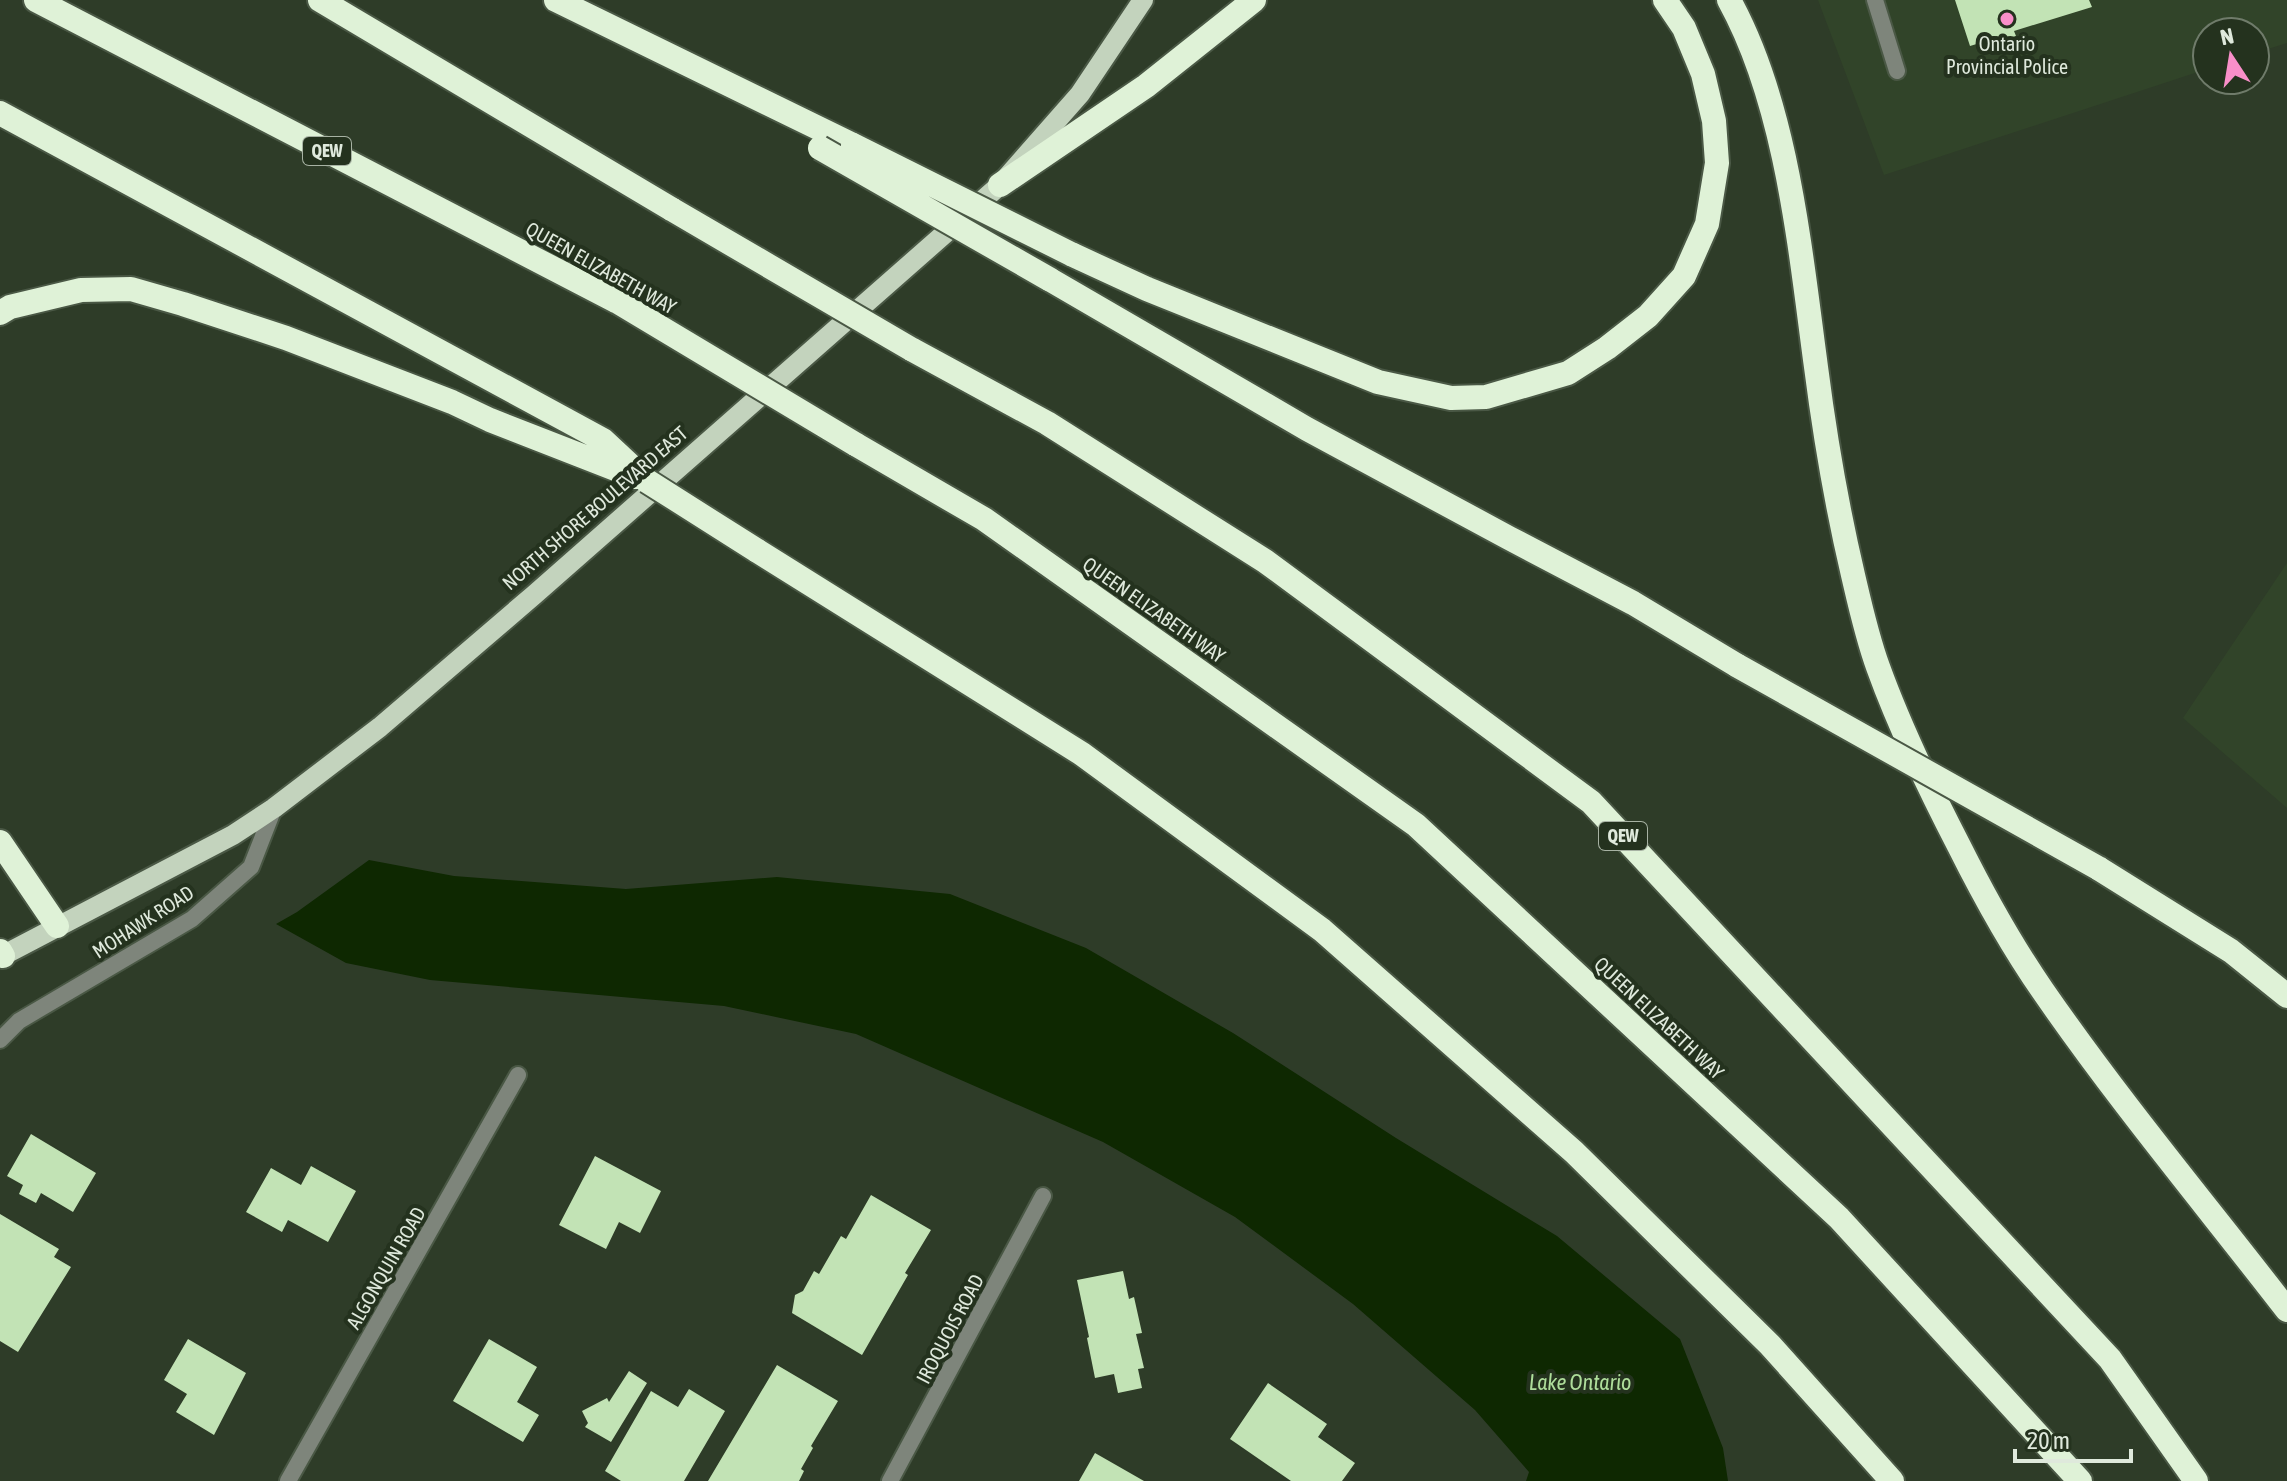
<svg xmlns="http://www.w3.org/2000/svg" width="2287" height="1481" viewBox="0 0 2287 1481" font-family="'Asap Condensed',sans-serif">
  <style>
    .built { fill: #314429 }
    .water { fill: #0e2801 }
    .building { fill: #c2e3b5 }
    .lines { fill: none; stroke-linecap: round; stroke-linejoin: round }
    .service-casing { stroke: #4a5845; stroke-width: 20 }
    .minor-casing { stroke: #4a5845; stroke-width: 20 }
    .primary-casing { stroke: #4a5845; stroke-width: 24 }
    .motorway-casing { stroke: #4a5845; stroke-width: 28 }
    .service { stroke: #7e857b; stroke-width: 16 }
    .minor { stroke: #7e857b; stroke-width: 16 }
    .primary { stroke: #c3d3bd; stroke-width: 20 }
    .motorway { stroke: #dff2d7; stroke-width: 24 }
    .motorway-bridge-casing { stroke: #4a5845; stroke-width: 28; stroke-linecap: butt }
    .motorway-bridge { stroke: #dff2d7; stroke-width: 24 }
    .poi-dot { fill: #f98fc9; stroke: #24321e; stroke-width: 3 }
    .labels { text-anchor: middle; stroke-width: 8; stroke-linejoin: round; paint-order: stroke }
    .shield { fill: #24321e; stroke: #a7b2a3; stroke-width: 2 }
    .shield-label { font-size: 18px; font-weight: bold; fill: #dfe9dc }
    .poi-label { font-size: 20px; fill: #dfe9dc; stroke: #24321e }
    .street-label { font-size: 20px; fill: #dfe9dc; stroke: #24321e }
    .water-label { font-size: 22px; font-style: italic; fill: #aedd9b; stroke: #24321e }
  </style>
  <rect width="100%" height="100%" fill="#2e3c28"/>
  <path class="built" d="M1818,0H2287V43L2255,53V32H2207V69L1884,175Z
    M2287,563V808L2183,718Z"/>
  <path class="water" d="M369,860L454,876L626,889L777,877L950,894L1086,948L1233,1033L1396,1138L1557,1236L1680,1339L1723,1448L1728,1481H1526L1529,1472L1475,1410L1353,1304L1235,1217L1103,1142L970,1084L856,1034L724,1006L430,980L346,963L276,924L297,912Z"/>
  <path class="building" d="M1955,0H2089L2092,7L2014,31L2016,36L2004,40L2003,36L1970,46Z
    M31,1134L96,1173L73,1212L41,1193L36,1203L19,1194L23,1185L7,1176Z
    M595,1156L661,1191L640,1233L619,1222L606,1249L559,1225Z
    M311,1166L356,1191L328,1242L288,1220L282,1232L246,1212L271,1168L301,1185Z
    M871,1195L931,1230L905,1273L908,1275L862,1355L792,1313L795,1295L803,1291L814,1271L819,1274L841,1236L846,1239Z
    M0,1214L59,1249L54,1257L71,1267L18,1352L0,1341Z
    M1123,1271L1129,1299L1134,1297L1142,1333L1136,1334L1144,1368L1138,1369L1142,1388L1118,1393L1114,1374L1095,1378L1087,1338L1089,1337L1077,1280Z
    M188,1339L246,1373L214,1435L176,1412L187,1394L164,1380Z
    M489,1339L537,1367L517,1402L539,1415L523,1442L453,1401Z
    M777,1365L838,1401L811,1446L813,1448L801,1469L804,1471L799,1481H708Z
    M629,1371L647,1383L611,1442L585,1427L588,1423L582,1411L607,1398L609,1402Z
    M1268,1383L1327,1424L1318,1437L1355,1463L1342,1481H1291L1230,1439Z
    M689,1389L725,1411L684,1481H621L605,1471L651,1391L678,1407Z
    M1095,1453L1144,1481H1079Z"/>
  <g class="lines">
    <defs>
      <path id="service" d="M1875,0L1897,71"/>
      <path id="minor" d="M0,1040L19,1021L192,919L251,867L274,808
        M288,1481L518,1075
        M890,1481L1043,1196"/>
      <path id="primary" d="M0,957L233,835L274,808L380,727L534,595L1000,185L1080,94L1143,0"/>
      <path id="motorway" d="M36,0L618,302
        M320,0L673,210
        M556,0L853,145
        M1729,0C1787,105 1800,249 1816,367C1825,437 1837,507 1853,575C1860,605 1867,637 1878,667C1900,728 1929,788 1959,846C1984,896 2011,945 2043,991C2119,1101 2205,1204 2287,1310
        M0,113L603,440L647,481
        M1000,185L1146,86L1254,0
        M1071,254L1147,289L1378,382L1451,398L1486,397L1568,373L1607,348L1648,316L1684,276L1707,224L1717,163L1714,121L1703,74L1684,28L1665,0
        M1049,279L1307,429L1509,538L1633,603L1738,666
        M0,313L10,307L81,290L131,289L183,304L286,338L452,402L490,420L636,477
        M911,349L1047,423L1265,561L1591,802L2110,1359L2196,1481
        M855,444L984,519L1416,825L1839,1218L2080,1481
        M756,550L1082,754L1322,930L1574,1152L1770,1345L1892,1481
        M0,842L57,926
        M2098,868L2231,951L2287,996
        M0,951L3,956"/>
    </defs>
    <use href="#service" class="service-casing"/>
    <use href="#minor" class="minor-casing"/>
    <use href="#primary" class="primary-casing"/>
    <use href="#motorway" class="motorway-casing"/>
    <use href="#service" class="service"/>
    <use href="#minor" class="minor"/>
    <use href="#primary" class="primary"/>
    <use href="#motorway" class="motorway"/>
    <defs>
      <path id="motorway-bridge" d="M853,145L1071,254
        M820,148L1049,279
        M673,210L911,349
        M618,302L855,444
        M647,481L756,550
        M1738,666L2098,868"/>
    </defs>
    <use href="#motorway-bridge" class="motorway-bridge-casing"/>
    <use href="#motorway-bridge" class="motorway-bridge"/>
  </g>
  <circle class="poi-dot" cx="2007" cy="19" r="8"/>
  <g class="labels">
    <g class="shield">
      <rect x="303" y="137" width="48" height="28" rx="6"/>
      <rect x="1599" y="822" width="48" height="28" rx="6"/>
    </g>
    <g class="shield-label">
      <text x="327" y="157">QEW</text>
      <text x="1623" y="842">QEW</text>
    </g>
    <g class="poi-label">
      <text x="2007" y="51">Ontario<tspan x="2007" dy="23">Provincial Police</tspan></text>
    </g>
    <g class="street-label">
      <text transform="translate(601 268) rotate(29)" y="7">QUEEN ELIZABETH WAY</text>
      <text transform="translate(595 508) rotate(-41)" y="7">NORTH SHORE BOULEVARD EAST</text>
      <text transform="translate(1154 610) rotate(35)" y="7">QUEEN ELIZABETH WAY</text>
      <text transform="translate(143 922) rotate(-33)" y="7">MOHAWK ROAD</text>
      <text transform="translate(1659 1018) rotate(43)" y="7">QUEEN ELIZABETH WAY</text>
      <text transform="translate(386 1268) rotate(-60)" y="7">ALGONQUIN ROAD</text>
      <text transform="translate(950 1329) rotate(-62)" y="7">IROQUOIS ROAD</text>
    </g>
    <g class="water-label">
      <text x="1580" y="1390">Lake Ontario</text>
    </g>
  </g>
  <g transform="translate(2231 56) rotate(348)"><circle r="38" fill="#24321e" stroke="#6f7b6a" stroke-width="2"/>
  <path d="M0-6L14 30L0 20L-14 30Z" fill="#f98fc9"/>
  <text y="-12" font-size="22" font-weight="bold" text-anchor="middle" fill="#dfe9dc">N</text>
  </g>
  <path d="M2015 1449v12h116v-12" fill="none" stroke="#dfe9dc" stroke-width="4"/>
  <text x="2027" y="1449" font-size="24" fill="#dfe9dc" stroke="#24321e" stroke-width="6" paint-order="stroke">20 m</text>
</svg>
